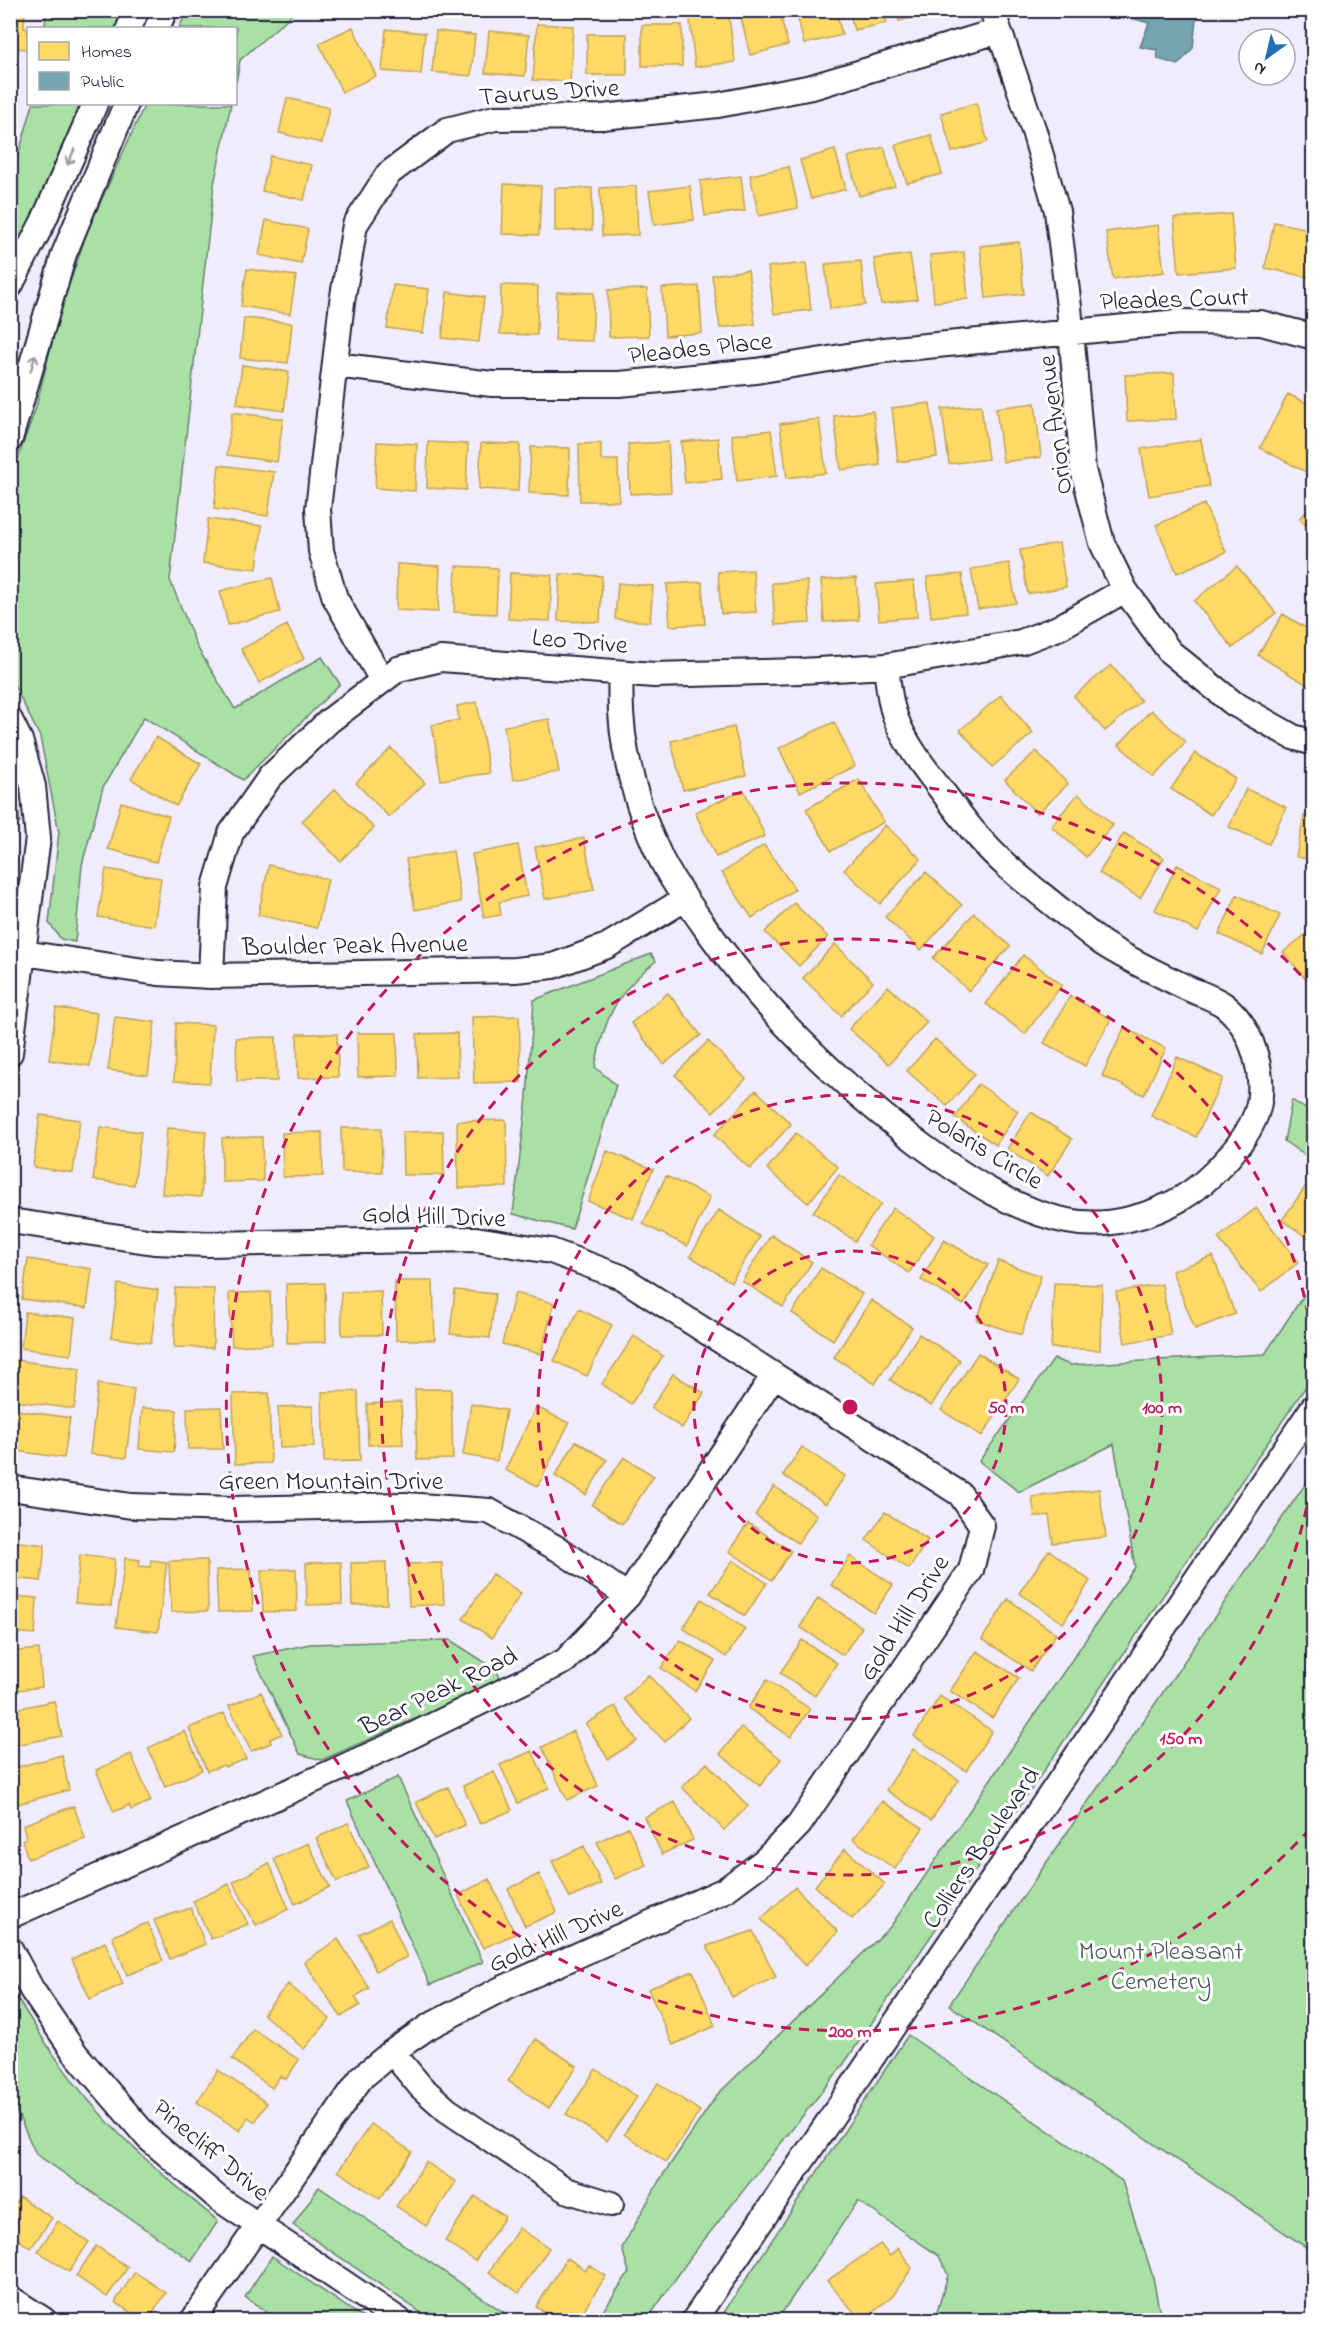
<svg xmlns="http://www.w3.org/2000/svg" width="1324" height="2331" viewBox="0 0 1324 2331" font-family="'Indie Flower',sans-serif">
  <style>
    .green { fill: #a9e1a5; stroke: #668270; stroke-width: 1.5 }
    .homes { fill: #ffd966; stroke: #bda259; stroke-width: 1.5 }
    .public { fill: #76a5af; stroke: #5d7e8c; stroke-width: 1.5 }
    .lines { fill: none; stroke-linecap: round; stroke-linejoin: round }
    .minor-casing { stroke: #22223b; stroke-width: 28 }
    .minor { stroke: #fff; stroke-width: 24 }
    .oneway { stroke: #9c9ca7 }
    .ring { fill: none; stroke: #c2185b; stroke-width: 3; stroke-dasharray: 10 8 }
    .labels { text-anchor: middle; stroke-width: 6; stroke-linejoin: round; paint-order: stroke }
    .street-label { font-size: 26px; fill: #22223b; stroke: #fff }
    .park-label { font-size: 26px; fill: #4a5b5b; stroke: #fff }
    .centre { fill: #c2185b; stroke: #fff; stroke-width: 3 }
    .ring-label { font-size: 18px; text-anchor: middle; font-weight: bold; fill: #c2185b; stroke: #fff; stroke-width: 6; stroke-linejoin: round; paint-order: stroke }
  </style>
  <rect width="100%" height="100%" fill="#f1ecfb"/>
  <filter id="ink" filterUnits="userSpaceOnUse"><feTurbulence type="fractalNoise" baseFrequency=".0167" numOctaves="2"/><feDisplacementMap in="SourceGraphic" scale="12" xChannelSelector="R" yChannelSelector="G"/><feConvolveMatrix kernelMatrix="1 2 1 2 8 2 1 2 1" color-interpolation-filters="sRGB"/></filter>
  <g filter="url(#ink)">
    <path class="green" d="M46,11H125L117,28H45Z
      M187,11V10L296,11L240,60L236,83V28H179Z
      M33,104H83L11,261V181Z
      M145,104H231L214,184L170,580L197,647L235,709L322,657L340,684L243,780L144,717L103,787L82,865L75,942L61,939L49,923L59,832L40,737L11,679V478L36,407L58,318L87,232Z
      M10,764L12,767L20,822L11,821Z
      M651,954L656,961C615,994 605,1017 595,1067L616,1085L572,1229L513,1214L527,1097L534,1000Z
      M1292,1100L1313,1114V1161L1284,1141Z
      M1313,1281V1376L843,2065L692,2255L647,2320H597L629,2272L622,2248L659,2181L717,2095L891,1926L1135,1567L1114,1444L1019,1492L979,1461L1054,1359L1070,1365L1265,1354Z
      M1313,1473V2252L949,2005Z
      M450,1640L497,1670L501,1681L322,1760L300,1754L253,1656L310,1644Z
      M398,1777L483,1962L430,1985L347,1801Z
      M10,1986C36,2029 63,2072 97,2110C133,2151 176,2186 218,2221L192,2261L36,2154L11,2099Z
      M908,2035L1122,2181L1153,2277L1161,2320H954L937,2312L948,2275L939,2256L858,2201L777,2320H719Z
      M319,2187L515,2320H432L293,2225Z
      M272,2256L366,2320H278L245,2297Z"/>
    <path class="homes" d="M10,10H25L24,28L28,29V49L10,48Z
      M728,10L735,62L695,67L689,11Z
      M765,10H779L788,45L750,55L741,17Z
      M796,10H836L842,35L804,44Z
      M849,10H884L887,23L854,30Z
      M896,10H936V11L899,21Z
      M537,24L573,26L570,82L533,80Z
      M642,25H682V66H642Z
      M353,27L376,76L342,92L319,43Z
      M386,29L425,33L421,74L382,71Z
      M436,31L475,35L471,76L432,72Z
      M489,31L529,35L525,76L485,73Z
      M587,34H627V75H587Z
      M10,68L18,70L10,100Z
      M287,98L329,108L322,143L279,133Z
      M976,103L988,142L952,152L941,113Z
      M931,135L942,174L907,183L895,145Z
      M884,147L895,186L859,196L848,157Z
      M835,150L846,189L811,199L800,160Z
      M270,156L312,165L304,200L262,191Z
      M789,167L798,208L759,216L750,175Z
      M741,176L745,211L705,216L700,181Z
      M504,184L541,186L539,235L502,234Z
      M636,186L638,235L602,236L600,188Z
      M690,186L694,220L654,225L649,191Z
      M555,188H592V230L555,231Z
      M1231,214L1236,268L1179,273L1174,218Z
      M266,220L308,229L301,264L259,255Z
      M1274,222L1314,230L1312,278L1265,268Z
      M1158,225L1164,272L1113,279L1106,232Z
      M1019,242L1024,294L986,298L980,246Z
      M964,252L968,299L934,302L930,255Z
      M910,254L917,299L881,304L874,259Z
      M861,261L865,305L830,309L825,264Z
      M806,263L811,310L774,314L768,267Z
      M247,269L296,276L290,314L241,306Z
      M748,270L755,324L720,328L712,275Z
      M393,285L429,289L423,333L387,328Z
      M501,285L538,286L537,335L500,334Z
      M699,286L702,333L665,336L662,288Z
      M647,289L649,336L609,337L608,290Z
      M447,292L484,297L479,342L442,338Z
      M557,292L594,293L592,341L555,340Z
      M244,318L292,323L288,363L240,358Z
      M242,365L289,372L284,411L237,404Z
      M1174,373L1176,419L1127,421L1125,375Z
      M1288,394L1314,407V471L1312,475L1260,448Z
      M930,403L937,457L898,462L892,408Z
      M1035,403L1041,457L1003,462L996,408Z
      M981,405L988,459L949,464L942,409Z
      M873,411L880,465L841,470L834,416Z
      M232,412L283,419L277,462L227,455Z
      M819,419L826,473L787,478L780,424Z
      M771,430L777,476L737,481L732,435Z
      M718,438L722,479L685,483L681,442Z
      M1201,439L1209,486L1149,496L1141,449Z
      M377,442L417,444L415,491L375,488Z
      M428,442L468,444L466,490L427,488Z
      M668,442L671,492L630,494L628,444Z
      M481,443L520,444L518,491L479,489Z
      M601,443V460H618L619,501H580L579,444Z
      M531,447L570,448L569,495L529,493Z
      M219,465L274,472L268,516L214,509Z
      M1204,504L1226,552L1177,573L1156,525Z
      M1314,506V534L1299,518Z
      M208,519L262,526L257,569L203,563Z
      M1059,543L1066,587L1028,594L1020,550Z
      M1009,563L1016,603L978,609L971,569Z
      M397,564L440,566L438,612L396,610Z
      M456,566L498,568L496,614L454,612Z
      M1237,566L1276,613L1233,648L1194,601Z
      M753,570L756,612L721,614L718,572Z
      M510,573L552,575L550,621L508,619Z
      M560,574L602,576L600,622L558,621Z
      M962,574L966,613L931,617L927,577Z
      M272,578L280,612L228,625L220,591Z
      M856,578L859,620L824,622L821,580Z
      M807,581L810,623L775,625L772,583Z
      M914,581L917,617L879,620L876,584Z
      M702,582L705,624L670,626L667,584Z
      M618,583L653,586L650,622L615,619Z
      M1283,614L1314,633V678L1309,686L1258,655Z
      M287,625L304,659L259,683L241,649Z
      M1111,665L1141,701L1105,731L1074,696Z
      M1001,695L1033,733L992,767L960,730Z
      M477,702L489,773L441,780L432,725L459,720L457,706Z
      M1151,710L1186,742L1154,777L1119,745Z
      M549,719L559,772L513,780L504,726Z
      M834,722L855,766L800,792L779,748Z
      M734,727L746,776L683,790L671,741Z
      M156,737L201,764L176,806L131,779Z
      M391,748L425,783L389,817L356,783Z
      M1036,751L1068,784L1037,814L1005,780Z
      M1195,753L1236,779L1211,815L1171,789Z
      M859,779L884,822L831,851L806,809Z
      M335,789L374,828L340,861L302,821Z
      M1246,789L1286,807L1269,844L1229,827Z
      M744,790L765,836L716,857L695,812Z
      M1078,794L1113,825L1086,857L1051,826Z
      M121,802L169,816L156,862L108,849Z
      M1304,816L1314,818V860L1296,857Z
      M885,825L921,859L880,904L844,870Z
      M1124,833L1164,858L1140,898L1099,873Z
      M584,838L594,890L545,899L535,847Z
      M518,845L527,896L499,902L501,915L484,918L472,854Z
      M764,845L795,889L752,918L722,873Z
      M453,851L461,902L415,910L406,859Z
      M269,865L328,879L317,928L258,915Z
      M1177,865L1221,887L1198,932L1155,910Z
      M106,869L161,878L154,926L98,917Z
      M926,872L962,905L921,950L885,917Z
      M1237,895L1280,915L1262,954L1219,934Z
      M794,903L828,937L799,966L765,932Z
      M974,913L1010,946L969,991L933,958Z
      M1314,928V989L1283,952Z
      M835,944L873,982L841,1016L803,978Z
      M1023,955L1062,985L1025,1034L986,1004Z
      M888,986L927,1022L889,1064L849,1029Z
      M668,993L701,1035L664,1064L631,1023Z
      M1070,996L1111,1019L1085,1066L1044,1043Z
      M56,1008L97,1013L90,1066L49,1060Z
      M519,1016L521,1082L474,1083L472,1017Z
      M115,1017L155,1022L148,1075L108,1070Z
      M176,1023L213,1025L210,1083L174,1081Z
      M1124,1028L1166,1048L1144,1095L1102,1076Z
      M357,1033H397L398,1076L358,1077Z
      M457,1033L458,1077L418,1078L417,1034Z
      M297,1034H337L338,1077L298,1078Z
      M276,1037L277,1081H237L236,1038Z
      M935,1039L975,1074L947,1106L907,1071Z
      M708,1041L746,1079L713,1112L675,1075Z
      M1177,1057L1223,1078L1196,1137L1151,1116Z
      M978,1084L1018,1111L996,1145L955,1118Z
      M756,1090L791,1124L750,1169L714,1135Z
      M1031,1112L1072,1139L1048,1176L1007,1149Z
      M40,1115L80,1120L73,1173L33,1167Z
      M506,1120L507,1187L458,1188L457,1121Z
      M100,1127L141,1132L134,1185L93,1180Z
      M167,1128L206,1131L201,1197L162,1194Z
      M341,1128H381L382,1172H342Z
      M443,1131L444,1175H403L402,1132Z
      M322,1132L323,1176L283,1177L282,1133Z
      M796,1133L838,1167L808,1203L767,1169Z
      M262,1137L263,1181L222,1182V1138Z
      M607,1151L653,1169L633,1219L588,1201Z
      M839,1175L881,1204L855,1241L813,1212Z
      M666,1176L710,1197L687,1246L643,1224Z
      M1308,1183L1314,1187V1242L1282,1220Z
      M893,1208L934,1236L909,1273L868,1245Z
      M1256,1208L1299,1262L1261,1292L1218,1238Z
      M719,1210L760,1237L731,1282L690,1256Z
      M771,1235L812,1262L783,1307L742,1281Z
      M944,1240L988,1265L964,1305L921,1280Z
      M1213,1256L1235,1314L1195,1329L1172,1271Z
      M28,1259L92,1269L87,1308L22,1299Z
      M998,1261L1041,1276L1021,1335L977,1320Z
      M821,1268L862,1294L833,1340L792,1313Z
      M395,1281H433L435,1340H396Z
      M325,1283L326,1342L287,1343L286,1284Z
      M1054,1283L1102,1285L1100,1350L1051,1348Z
      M118,1284L158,1290L151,1343L111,1337Z
      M1162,1284L1171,1335L1125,1343L1116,1292Z
      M175,1288L214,1289L213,1348L174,1347Z
      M455,1290L495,1294L490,1338L450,1334Z
      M381,1291L382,1335H342L341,1292Z
      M270,1292L272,1344L232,1346L229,1293Z
      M515,1293L554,1303L541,1354L502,1344Z
      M871,1300L912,1327L875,1384L834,1357Z
      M579,1309L612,1325L587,1376L554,1361Z
      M25,1312L75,1318L71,1355L21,1348Z
      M919,1334L960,1360L931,1406L890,1380Z
      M634,1336L663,1356L631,1404L602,1384Z
      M978,1353L1019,1379L982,1436L941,1410Z
      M15,1360L80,1369L74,1409L10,1400Z
      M673,1374L704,1393L682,1428L651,1408Z
      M98,1384L134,1389L126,1458L90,1454Z
      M415,1389H451L453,1459L417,1460Z
      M358,1391L360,1461L324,1462L322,1392Z
      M269,1393L271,1463L235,1464L233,1394Z
      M401,1402L403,1444L368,1445L367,1404Z
      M471,1404L506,1410L497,1461L463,1455Z
      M313,1406L314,1447L280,1448L278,1407Z
      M221,1407L223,1449H188L187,1408Z
      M536,1407L569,1423L538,1486L505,1470Z
      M142,1408L177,1410L174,1452L139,1449Z
      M10,1409L70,1418L64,1458L10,1450Z
      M576,1441L607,1460L586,1495L555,1476Z
      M802,1447L845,1476L826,1504L783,1475Z
      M624,1457L654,1476L622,1524L592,1505Z
      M774,1486L817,1515L798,1543L755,1515Z
      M1099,1489L1106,1537L1053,1543L1049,1515L1035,1517L1032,1497Z
      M885,1512L928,1540L909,1569L866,1540Z
      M748,1523L791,1551L772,1580L729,1551Z
      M10,1541L45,1545L41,1581L10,1578Z
      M1049,1550L1090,1581L1063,1623L1019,1593Z
      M80,1555L115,1559L111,1606L75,1603Z
      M850,1556L893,1585L874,1613L831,1585Z
      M125,1558L140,1560L139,1566L150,1567L151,1560L167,1562L158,1632L116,1627Z
      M207,1560L208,1611L171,1612L169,1561Z
      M733,1560L767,1583L745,1616L710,1593Z
      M341,1562L342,1604L307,1605L306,1563Z
      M386,1562L387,1604L352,1605L351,1563Z
      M442,1563L444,1604L409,1606L407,1564Z
      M251,1569L253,1611L218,1612L216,1570Z
      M296,1569L297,1611L263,1612L261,1570Z
      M492,1574L521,1593L492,1638L463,1619Z
      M10,1596L37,1598L35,1634L10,1632Z
      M818,1598L862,1627L843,1655L800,1627Z
      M702,1599L745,1629L726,1657L683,1628Z
      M1008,1599L1056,1634L1031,1671L982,1639Z
      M680,1640L715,1661L695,1691L661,1668Z
      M802,1640L837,1663L815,1696L780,1673Z
      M39,1649L42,1687L10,1691V1652Z
      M977,1651L1019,1678L992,1718L950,1691Z
      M648,1675L689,1718L665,1742L624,1699Z
      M767,1680L810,1709L791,1737L748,1708Z
      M261,1692L282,1734L270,1739L271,1743L251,1751L229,1706Z
      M940,1696L992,1731L966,1771L914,1736Z
      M54,1701L62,1736L10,1746V1710Z
      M615,1706L637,1741L608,1759L586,1724Z
      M224,1713L246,1759L225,1767L224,1765L207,1771L189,1728Z
      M741,1727L781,1759L760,1786L720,1754Z
      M185,1731L202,1770L165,1787L148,1748Z
      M573,1731L598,1786L567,1800L542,1747Z
      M913,1749L959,1780L931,1820L886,1790Z
      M532,1751L549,1788L518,1803L500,1765Z
      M131,1754L151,1801L131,1810L129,1805L114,1812L96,1770Z
      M62,1755L69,1790L10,1806V1769Z
      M707,1763L748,1806L724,1830L682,1787Z
      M494,1772L512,1810L480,1824L463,1786Z
      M448,1787L465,1825L434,1839L416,1802Z
      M882,1801L923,1828L895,1869L853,1839Z
      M675,1802L693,1840L662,1854L644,1817Z
      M74,1806L85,1839L28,1859L22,1840L26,1838L23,1825Z
      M348,1823L369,1867L337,1882L316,1838Z
      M628,1827L646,1865L615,1879L597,1842Z
      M308,1843L330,1887L295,1904L274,1859Z
      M584,1846L601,1884L570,1898L552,1861Z
      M845,1849L885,1884L852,1919L815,1886Z
      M269,1863L289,1909L256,1925L233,1882Z
      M539,1874L557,1912L525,1926L508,1889Z
      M489,1879L515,1934L483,1948L458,1895Z
      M229,1884L248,1924L211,1939L193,1901Z
      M795,1887L838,1932L805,1966L761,1919Z
      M191,1908L205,1944L170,1959L154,1920Z
      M390,1919L407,1957L376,1971L359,1934Z
      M148,1923L163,1961L127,1975L112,1936Z
      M753,1931L776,1977L732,1997L707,1946Z
      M338,1939L369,1988L355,1997L360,2005L341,2017L304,1962Z
      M105,1942L123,1984L90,1999L72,1959Z
      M693,1971L715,2026L673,2045L648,1989Z
      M288,1984L330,2019L304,2049L263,2014Z
      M253,2029L299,2060L286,2079L280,2076L272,2088L232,2059Z
      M536,2039L577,2066L549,2108L508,2081Z
      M596,2069L637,2097L607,2141L566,2114Z
      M218,2070L267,2103L255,2122L248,2117L240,2131L197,2102Z
      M658,2083L700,2111L666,2162L624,2134Z
      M371,2124L412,2152L380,2199L338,2171Z
      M426,2162L456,2182L426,2226L396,2206Z
      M475,2196L505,2217L475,2261L445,2241Z
      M20,2197L52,2218L31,2248L10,2234V2211Z
      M58,2221L89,2242L69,2272L38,2251Z
      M519,2228L549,2248L519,2293L489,2272Z
      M880,2244L890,2256L898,2248L912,2268L892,2297L861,2320L827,2281Z
      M96,2246L128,2267L107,2297L76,2276Z
      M567,2258L586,2270L589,2265L606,2276L577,2320H557L536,2307Z
      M135,2272L166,2293L148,2320H142L115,2302Z"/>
    <path class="public" d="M1131,10H1197L1193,48L1178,65L1158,59L1157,50L1140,47L1149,23L1131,18Z"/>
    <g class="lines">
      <defs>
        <path id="minor" d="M992,10L1034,131L1057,211L1069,307L1083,470L1102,543L1125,590L1170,652L1233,703L1293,737L1314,743
          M129,28L137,10
          M157,28L165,10
          M10,286L43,222L95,104
          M335,365L492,384H619L756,371L884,350L1179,322L1261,323L1314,337
          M10,439L64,254L126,104
          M621,673C617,739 633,800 661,859C673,883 690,905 705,927C766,1013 840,1085 925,1148C968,1179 1014,1210 1067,1221C1105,1229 1150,1217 1182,1198C1209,1182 1245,1144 1256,1114C1268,1080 1253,1027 1224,1005C1214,998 1199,993 1187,988C1159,974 1128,960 1102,943C1089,934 1077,923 1064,913C1046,898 1026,883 1008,867C978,841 954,807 930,775C916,757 901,736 894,713C889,699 888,681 886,666
          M382,680L335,598L321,551L318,509L342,302L355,225L388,174L447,130L495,118L602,117L718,105L812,87L998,31
          M10,720L20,740L33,786L38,838L10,1053
          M10,951L158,973L211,976L515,970L553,966L607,946L685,899
          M211,976L215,887L231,833L270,777L329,721L398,669L441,659L654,675L801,671L886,666L1021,642L1058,628L1125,590
          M10,1221L154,1242L208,1244L476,1239L551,1251L621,1277L774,1375L960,1494L982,1526L971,1570L799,1825L764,1861L725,1890L499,1990L428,2027L392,2052L361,2078L193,2320
          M10,1488L131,1506L233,1509L405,1505L489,1511L560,1550L628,1596
          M10,1916L397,1743L565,1661L628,1596L774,1375
          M10,1949L32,1990L75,2053L148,2138L219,2199L399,2320
          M392,2052L421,2087L447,2110L566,2190L611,2204
          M10,2298L44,2320
          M694,2320L1314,1406"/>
      </defs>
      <use href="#minor" class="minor-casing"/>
      <use href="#minor" class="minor"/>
    </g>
    <defs><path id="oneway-shaft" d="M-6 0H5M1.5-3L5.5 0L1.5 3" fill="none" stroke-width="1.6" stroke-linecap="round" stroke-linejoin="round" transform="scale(1.5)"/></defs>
    <g class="oneway">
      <use href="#oneway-shaft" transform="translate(71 157) rotate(114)"/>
      <use href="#oneway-shaft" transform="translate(33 363) rotate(-74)"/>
    </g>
  </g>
  <g class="ring">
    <circle cx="850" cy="1407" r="156"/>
    <circle cx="850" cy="1407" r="312"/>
    <path d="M1313 1472A468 468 0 1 1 1313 1342"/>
    <path d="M1310 1829A624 624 0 1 1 1310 985"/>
  </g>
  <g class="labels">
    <g class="street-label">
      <text transform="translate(549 91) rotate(-4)" y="9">Taurus Drive</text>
      <text transform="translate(1174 298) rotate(-2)" y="9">Pleades Court</text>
      <text transform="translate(700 347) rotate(-6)" y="9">Pleades Place</text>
      <text transform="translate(1054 425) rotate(-97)" y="9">Orion Avenue</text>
      <text transform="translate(580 640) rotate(5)" y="9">Leo Drive</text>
      <text transform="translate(355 944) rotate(-1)" y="9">Boulder Peak Avenue</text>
      <text transform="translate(985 1148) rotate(31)" y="9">Polaris Circle</text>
      <text transform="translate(434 1215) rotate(2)" y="9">Gold Hill Drive</text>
      <text x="331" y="1489">Green Mountain Drive</text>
      <text transform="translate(903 1617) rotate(-57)" y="9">Gold Hill Drive</text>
      <text transform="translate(438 1690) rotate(-26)" y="9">Bear Peak Road</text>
      <text transform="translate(980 1847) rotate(-56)" y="9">Colliers Boulevard</text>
      <text transform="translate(555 1935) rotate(-24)" y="9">Gold Hill Drive</text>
      <text transform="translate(212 2149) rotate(40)" y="9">Pinecliff Drive</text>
    </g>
    <g class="park-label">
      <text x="1161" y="1959">Mount Pleasant<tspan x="1161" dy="30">Cemetery</tspan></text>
    </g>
  </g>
  <circle cx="850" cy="1407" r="9" class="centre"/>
  <g class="ring-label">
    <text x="1006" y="1413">50 m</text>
    <text x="1162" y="1413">100 m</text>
    <text x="1181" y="1744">150 m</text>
    <text x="850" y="2037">200 m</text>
  </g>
  <rect width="1324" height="2331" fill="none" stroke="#fff" stroke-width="36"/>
  <rect x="18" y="18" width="1288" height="2295" fill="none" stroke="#22223b" stroke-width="2" filter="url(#ink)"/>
  <rect x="27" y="27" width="210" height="78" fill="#ffffff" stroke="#a7a7b1" stroke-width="1.5"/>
  <rect x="39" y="42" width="30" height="18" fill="#ffd966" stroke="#a7a7b1" stroke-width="1.5"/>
  <text x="81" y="57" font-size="18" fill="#22223b">Homes</text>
  <rect x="39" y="72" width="30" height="18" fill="#76a5af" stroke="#a7a7b1" stroke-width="1.5"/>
  <text x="81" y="87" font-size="18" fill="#22223b">Public</text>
  <g transform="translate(1267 57) rotate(214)"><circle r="28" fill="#ffffff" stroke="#a7a7b1" stroke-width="1.5"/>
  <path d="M0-4.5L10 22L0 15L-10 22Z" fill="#1f6fb2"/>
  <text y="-9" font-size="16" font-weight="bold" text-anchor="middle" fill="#22223b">N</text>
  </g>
</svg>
